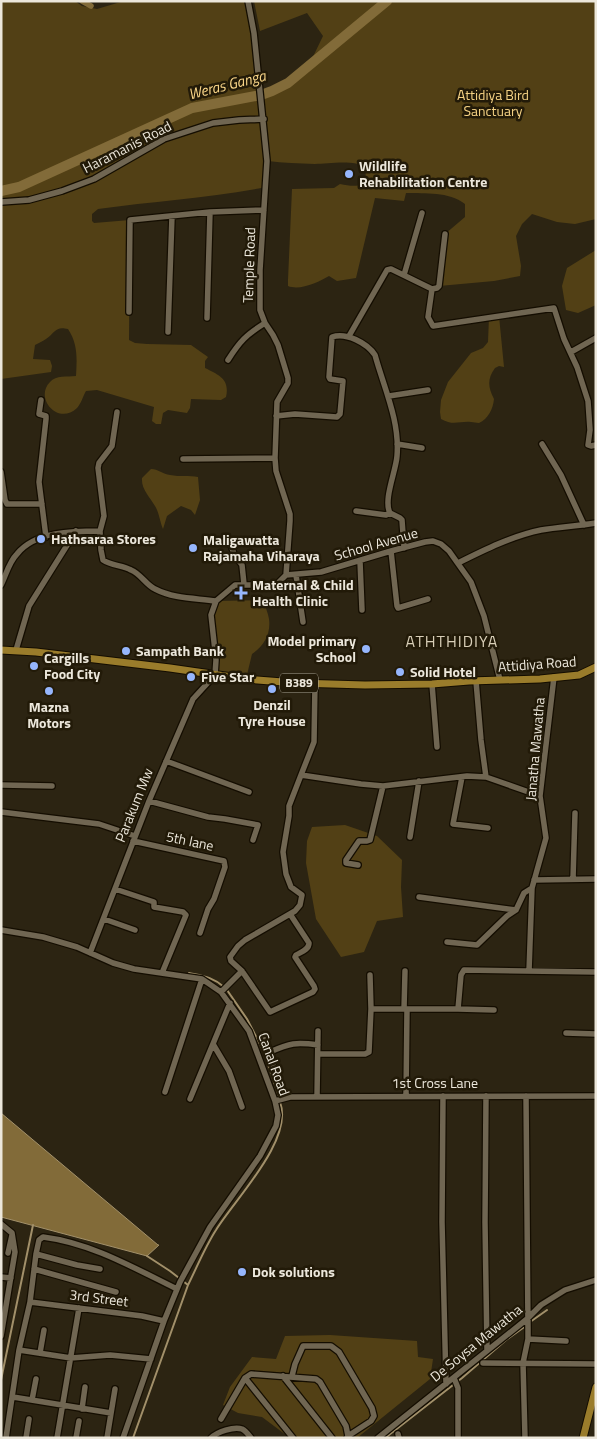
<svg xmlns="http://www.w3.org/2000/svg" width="597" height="1439" viewBox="0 0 597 1439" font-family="'Titillium Web',sans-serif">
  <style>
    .green { fill: #524015 }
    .water { fill: #826b39; stroke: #a2906a }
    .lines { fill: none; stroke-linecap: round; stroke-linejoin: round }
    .stream { stroke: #a2906a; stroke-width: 2 }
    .canal { stroke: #826b39; stroke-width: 5.5 }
    .river { stroke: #826b39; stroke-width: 10 }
    .minor-casing { stroke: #140d00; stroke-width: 8 }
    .major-casing { stroke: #140d00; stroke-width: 9 }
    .minor { stroke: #706652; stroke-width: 5.5 }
    .major { stroke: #9a7c2b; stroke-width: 7 }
    .poi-dot { fill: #96b6fd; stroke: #221a08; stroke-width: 2 }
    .labels { text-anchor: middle; stroke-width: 5; stroke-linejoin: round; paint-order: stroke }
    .shield { fill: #221a08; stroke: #afaa9c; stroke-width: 1 }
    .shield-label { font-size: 12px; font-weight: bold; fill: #ece7db }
    .park-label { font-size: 14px; fill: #f5d284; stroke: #221a08 }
    .street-label { font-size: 14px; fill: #ece7db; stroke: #221a08 }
    .poi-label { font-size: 14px; font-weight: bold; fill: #ece7db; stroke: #221a08; text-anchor: start }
    .water-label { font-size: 15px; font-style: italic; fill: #fcd88a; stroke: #221a08 }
    .quarter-label { font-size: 16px; letter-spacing: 1px; fill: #d8ceb7; stroke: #221a08 }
  </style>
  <rect width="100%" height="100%" fill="#2c2412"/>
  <path class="green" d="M1,1H75L82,6L97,9L124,1H248L262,95L272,91L288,83L309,65L323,36L307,13L260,31L254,1H596V219L575,224L557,222L532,214L522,224L516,236L521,266L520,276L494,281L439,286L445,234L465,217V204C448,191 426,194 406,193L404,201L375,198L356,278L337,281L329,276C319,282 300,291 288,286V280L292,189L334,188L340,184C355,187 369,189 365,168C356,159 328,164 315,164C299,163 283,163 268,161L266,187C211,198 154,201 98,209L92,214V221L94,223L130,220L129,340L135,343L147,344L191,345L208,357L205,361V368C219,375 230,379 226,397L221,400L191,399L190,408L187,413L168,410L163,413L161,424H156L152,421L154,407L97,390L86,391C83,396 81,404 77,408C58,426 34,398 50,382C56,375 67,377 76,376C77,359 78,344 68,329C55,326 56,332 46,339C43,341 39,343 35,345L33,359L50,360L52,366L51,372L1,379Z
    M596,250V305L578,313L566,310L562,286L567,268Z
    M499,316L504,367L499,366L495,368C487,379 488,387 494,399C493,409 488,419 479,423C476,423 474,422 471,422C459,421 453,426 441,419L440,412L441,400L448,382L471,353L483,348L488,342L489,317Z
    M151,469C158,469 163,474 170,475C180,477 189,475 198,477L200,500L195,515L191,510L181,506L167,516L163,529C160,522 159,512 155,506C150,497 141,489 142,478Z
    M263,600C265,606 268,613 269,619C271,634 264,646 252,654L246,679L215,675L211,615L216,601Z
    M345,825L377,836L402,860L401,887L403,917L377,921L364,952L341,957L316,919L306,863L307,841L312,827Z
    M330,1335L417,1341L418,1357L433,1359L430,1379L357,1438H290L262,1417L238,1413L223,1405L230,1387L252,1357L276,1359L285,1336Z"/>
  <path class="water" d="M1,1113L158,1245H159L147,1256L1,1217Z"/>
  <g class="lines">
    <path class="stream" d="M189,973C203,976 213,977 224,987
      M227,990L247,1019L264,1052L279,1097
      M188,1285C197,1267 205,1247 216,1230C235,1199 294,1140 280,1102
      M530,1322L547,1310
      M1,1380L33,1225
      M133,1438L188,1285L170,1271L147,1256
      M385,1438L462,1378L506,1340L527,1325"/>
    <path class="canal" d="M82,1L91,6"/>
    <path class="river" d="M1,191L19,187L192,108L261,95L272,91L288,83L387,1"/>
    <defs>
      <path id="minor" d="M1,202L29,200L62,191L94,179L164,139L213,123L239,120L264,119
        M404,275L422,213
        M432,289L428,317L433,326L554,308L564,339L577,367L588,401L590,430L588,445L591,446L596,445
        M129,312L130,220L210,212L264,210
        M207,318L210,212
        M168,332L172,216
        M349,336L387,270L391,269L432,289L437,288L439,286L445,234
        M571,352L596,338
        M228,360C240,341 246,335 265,323
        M389,396L428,390
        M41,400L39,414L46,416V419L39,482L46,537
        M117,412L112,446L99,463L98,468L104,516L100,531L101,550L103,560C112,566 122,565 131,570C141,574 146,585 155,589C174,599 196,598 216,601
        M276,416L295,414L337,417L340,414L343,381L330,379L329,377L332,337C346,332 367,343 375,355C384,388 400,421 397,456C396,471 383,500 390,513L400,518L402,520L404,548
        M397,444L422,448
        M542,444L561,475L584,525
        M183,459L275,458
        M1,472L5,500L7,504H42
        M356,511L386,515L390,513
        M230,542L234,554L242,565L244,584
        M391,551L397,606L398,608L428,599
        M360,561L362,610
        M458,563C484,550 512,536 541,530C559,527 578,526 596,523
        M286,575L321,572L391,551L425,542L433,541L441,544L449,551L471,582L484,616L500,680
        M296,575L303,622
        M1,585C6,575 9,562 17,554C35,531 74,531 100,531
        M16,650L29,606L76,531
        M476,681L481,740L486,777
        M315,683L314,742L301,775L361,784L383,786L467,776L486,777L540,796
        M432,684L437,747
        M166,761L249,792
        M462,777L453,824L488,828
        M1,785L52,786
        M149,801L208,817L225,819L258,825L253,840
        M1,812L99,824L135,836
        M410,837L419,781
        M133,841L224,861L225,867L214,899L208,909L200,933
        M358,865L346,863V860L359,841H367L370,840L383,786
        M573,879L575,813
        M534,880L596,879
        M115,889L154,902V907L183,912L186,915L162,973
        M419,897L516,910
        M290,914L309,943C309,950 301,952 296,955L295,957L314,986L315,989L313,992L270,1012L242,971L231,961L230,957L238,946L245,940L295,911L300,905L302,895L291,887L286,874L283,852L289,816V806L301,775
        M104,919L135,930
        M1,930L43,937L77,947L113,963L134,969L202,979L221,992L249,1031L275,1101L278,1115L276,1126L260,1156L210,1227L180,1282L164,1321L123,1438
        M447,942L477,945L507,916L516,910L524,893L532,888
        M90,953L149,801L193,699L215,675L216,660L211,615L216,601L235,585H274L278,583L286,575L290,521V514L276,471L275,458L277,402L288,383V378L278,345L273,335L265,323L260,310V270L267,161L254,33L248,1
        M529,971L532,888L546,838L540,796L554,677
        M221,992L242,971
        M371,1009H407
        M404,1009L405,971
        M458,1009L494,1010
        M566,1033L596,1034
        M265,1038L283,1098
        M213,1044L229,1071L242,1107
        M270,1052C290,1043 296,1042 318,1045
        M318,1054H365L369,1052L371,1009L370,975
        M165,1092L202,979
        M406,1096L407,1009H458L461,975L464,970L596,972
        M443,1096L442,1222L446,1384
        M486,1096L485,1222L487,1350
        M317,1097L318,1031
        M190,1099L230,1003
        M275,1101L290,1097L596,1096
        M1,1224L12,1233L15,1252L1,1336
        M8,1253L12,1235
        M36,1254L77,1265L100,1269
        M34,1269L116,1292
        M1,1277L11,1278
        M30,1302L142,1316L164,1321
        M528,1339L566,1341
        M19,1350L71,1358L110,1355L151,1359
        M40,1353L44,1330
        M483,1363L596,1364
        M283,1376L332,1438
        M292,1376L295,1364L303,1346H331L339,1352L372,1408L374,1416L371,1421L348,1436
        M245,1378L293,1438
        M454,1378L458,1388V1438
        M13,1397L111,1413
        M32,1400L36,1379
        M82,1409L85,1387
        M221,1419L245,1378L251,1374L316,1379L320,1382L346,1426L348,1436L347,1438
        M398,1434L399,1438
        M6,1438L19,1350L30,1302L36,1254L39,1240L43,1237C91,1243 134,1268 177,1289
        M26,1438L29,1419
        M57,1438L79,1308
        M76,1438L79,1421
        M107,1438L115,1389
        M211,1438C217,1432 234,1426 242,1429C246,1431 248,1434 251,1438
        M378,1438L527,1319L541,1305L565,1290L596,1280
        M525,1438L523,1363L528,1339V1328L526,1096"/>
      <path id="major" d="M1,650L36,652L170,668L246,679L296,683L365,685L432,684L469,681L540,679L579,675L596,667
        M583,1438L596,1387"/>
    </defs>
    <use href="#minor" class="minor-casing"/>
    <use href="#major" class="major-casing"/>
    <use href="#minor" class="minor"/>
    <use href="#major" class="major"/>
  </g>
  <g class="poi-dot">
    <circle cx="349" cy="174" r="5"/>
    <circle cx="41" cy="539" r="5"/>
    <circle cx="193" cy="548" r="5"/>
    <path d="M238.5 585.5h5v5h5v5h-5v5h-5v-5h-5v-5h5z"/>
    <circle cx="366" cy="649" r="5"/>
    <circle cx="126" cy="651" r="5"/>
    <circle cx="34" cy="666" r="5"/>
    <circle cx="400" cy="672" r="5"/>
    <circle cx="191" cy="677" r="5"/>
    <circle cx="272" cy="689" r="5"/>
    <circle cx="49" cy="691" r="5"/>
    <circle cx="242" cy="1272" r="5"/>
  </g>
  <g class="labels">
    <rect class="shield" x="280" y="673.5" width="38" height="19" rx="4"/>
    <g class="shield-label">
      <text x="299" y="687">B389</text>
    </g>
    <g class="park-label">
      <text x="493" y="100">Attidiya Bird<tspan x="493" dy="16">Sanctuary</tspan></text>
    </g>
    <g class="street-label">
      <text transform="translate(127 147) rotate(-27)" y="5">Haramanis Road</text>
      <text transform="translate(249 265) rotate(-88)" y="5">Temple Road</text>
      <text transform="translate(376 544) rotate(-16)" y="5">School Avenue</text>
      <text transform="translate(537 664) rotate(-4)" y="5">Attidiya Road</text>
      <text transform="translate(535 749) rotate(-85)" y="5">Janatha Mawatha</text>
      <text transform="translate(134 805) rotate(-68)" y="5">Parakum Mw</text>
      <text transform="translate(190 841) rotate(12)" y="5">5th lane</text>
      <text transform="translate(274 1064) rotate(70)" y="5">Canal Road</text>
      <text x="435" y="1088">1st Cross Lane</text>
      <text transform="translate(99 1298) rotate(7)" y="5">3rd Street</text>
      <text transform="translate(476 1343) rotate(-39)" y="5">De Soysa Mawatha</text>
    </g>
    <g class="poi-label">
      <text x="359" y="171">Wildlife<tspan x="359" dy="16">Rehabilitation Centre</tspan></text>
      <text x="51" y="544">Hathsaraa Stores</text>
      <text x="203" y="545">Maligawatta<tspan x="203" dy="16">Rajamaha Viharaya</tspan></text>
      <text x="252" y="590">Maternal &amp; Child<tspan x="252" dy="16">Health Clinic</tspan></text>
      <text x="356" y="646" text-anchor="end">Model primary<tspan x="356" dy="16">School</tspan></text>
      <text x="136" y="656">Sampath Bank</text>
      <text x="44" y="663">Cargills<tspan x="44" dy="16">Food City</tspan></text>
      <text x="410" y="677">Solid Hotel</text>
      <text x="201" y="682">Five Star</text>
      <text x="272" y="710" text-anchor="middle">Denzil<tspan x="272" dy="16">Tyre House</tspan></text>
      <text x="49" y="712" text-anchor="middle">Mazna<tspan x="49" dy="16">Motors</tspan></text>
      <text x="252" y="1277">Dok solutions</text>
    </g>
    <g class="water-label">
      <text transform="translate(227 85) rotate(-14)" y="5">Weras Ganga</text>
    </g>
    <g class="quarter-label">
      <text x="452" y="647">ATHTHIDIYA</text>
    </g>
  </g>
  <rect width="597" height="1439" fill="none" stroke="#ece7db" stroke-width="5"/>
</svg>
